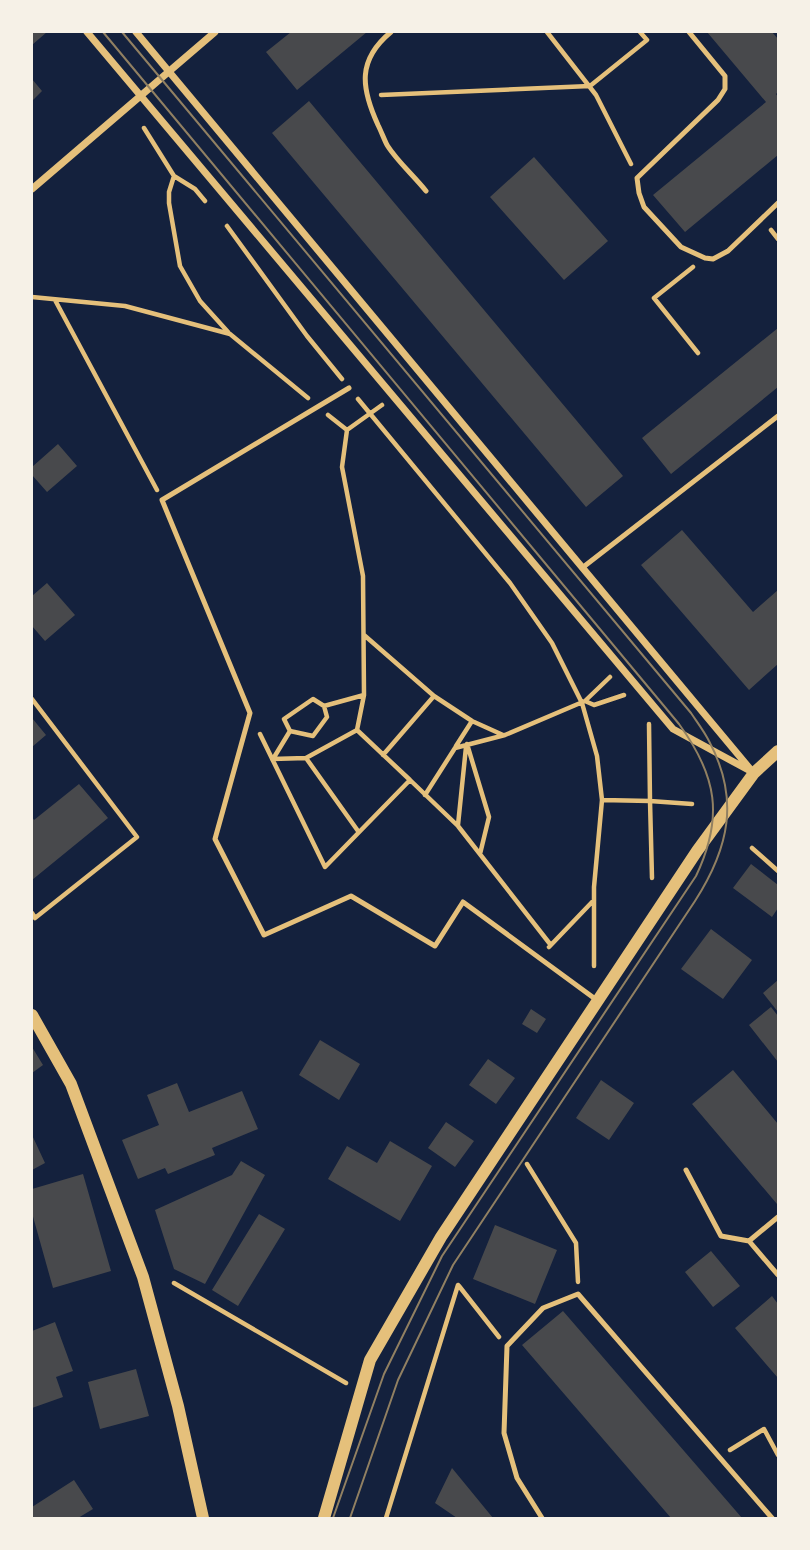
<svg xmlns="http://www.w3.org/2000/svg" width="810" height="1550" viewBox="0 0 810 1550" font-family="'Open Sans',sans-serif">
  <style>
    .building { fill: #48494c }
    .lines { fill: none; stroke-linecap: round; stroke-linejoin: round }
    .path { stroke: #e5c07b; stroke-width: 4.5 }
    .service { stroke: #e5c07b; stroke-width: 5 }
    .minor { stroke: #e5c07b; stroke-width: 7 }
    .tertiary { stroke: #e5c07b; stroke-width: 12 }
    .tram { stroke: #918062; stroke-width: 2 }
  </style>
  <rect width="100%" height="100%" fill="#14213d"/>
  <path class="building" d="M32,32H47L32,45Z
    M291,32H367L297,90L266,52Z
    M707,32H772L778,39V92L776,94L778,97V155L685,232L653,195L766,102Z
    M32,79L42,91L32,101Z
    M309,101L623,476L586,507L272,133Z
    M534,157L608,241L564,280L490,197Z
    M778,328V387L671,474L642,438Z
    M58,444L77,466L47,492L32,475V467Z
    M682,530L753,612L778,590V664L749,690L641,565Z
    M47,583L75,615L45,641L32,626V596Z
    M32,718L46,735L32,747Z
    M79,784L108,818L32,880V817L34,820Z
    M751,864L778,885V908L772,917L733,888Z
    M711,929L752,960L723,999L681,969Z
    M778,980V1012L763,993Z
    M771,1007L778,1016V1062L749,1025Z
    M531,1009L546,1019L537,1033L522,1024Z
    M320,1040L360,1064L339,1100L299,1075Z
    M32,1047L43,1065L32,1073Z
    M488,1059L515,1078L496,1104L469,1085Z
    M733,1070L778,1124V1203L777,1204L692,1104Z
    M601,1080L634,1103L609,1140L576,1118Z
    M177,1083L189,1112L242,1091L258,1129L212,1148L215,1155L168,1174L165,1168L138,1179L122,1140L159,1125L147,1095Z
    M446,1122L474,1141L455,1167L428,1148Z
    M32,1135L45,1163L32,1170Z
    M390,1141L432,1166L400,1221L328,1179L347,1146L377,1163Z
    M241,1161L265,1175L205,1284L174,1269L155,1210L232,1175Z
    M83,1174L111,1271L53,1288L32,1213V1189Z
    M259,1214L285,1229L238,1306L212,1290Z
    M495,1225L557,1250L535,1304L473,1279Z
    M711,1251L740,1286L713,1307L685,1272Z
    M772,1296L778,1304V1378L735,1328Z
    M563,1311L742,1518H671L522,1345Z
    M55,1322L73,1371L56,1377L63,1397L32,1408V1331Z
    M136,1369L149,1416L100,1429L88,1382Z
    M452,1468L493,1518H457L435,1503Z
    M74,1480L93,1509L78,1518H32V1507Z"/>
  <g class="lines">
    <path class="path" d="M547,32L596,95L631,164
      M381,95L590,86L647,40L640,32
      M144,128L174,176L195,189L205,201
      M174,176L169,192V203L180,266L200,301L228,332
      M227,226L307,336L342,379
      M771,230L778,239
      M693,267L654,298L698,353
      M32,297L125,306L230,334L308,398
      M55,300L157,490
      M358,399L510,583L552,643L582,703L597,756L602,800L594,887V966
      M328,415L347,430
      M364,635L434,696L383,755
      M434,696L472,721L456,746
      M32,699L137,837L35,918L32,913
      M585,701L594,705L624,695
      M472,721L503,735
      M290,731L313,736L327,717L324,706
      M260,734L325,867L410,780L357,730
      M467,744L489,817L480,854
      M306,758L358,831
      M272,759L306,758L357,730L364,695L363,576L342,467L347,430L382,405
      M273,759L290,731L284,719L313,699L324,706L364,695
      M410,780L458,826L550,944
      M425,795L455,748L505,735L585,701L610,677
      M602,800L650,801L649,724
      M458,825L466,747
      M752,848L778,871
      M652,878L650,801L692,804
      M549,947L594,900
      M527,1164L576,1243L578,1282
      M174,1283L346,1383
      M459,1286L499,1337
      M730,1450L764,1429L778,1455
      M386,1518L458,1285"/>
    <path class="service" d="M391,32C357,60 361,88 378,125C381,131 384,139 387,145C397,161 414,176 426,191
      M689,32L725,76V89L718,100L637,178L639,193L644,207L681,247L705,258L713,259L728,251L778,203
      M349,388L162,500L250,713L215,839L264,935L351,896L435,946L463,902L598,1001
      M582,568L778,416
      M686,1170L721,1236L749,1241
      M778,1217L749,1241L778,1275
      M542,1518L517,1478L504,1433L507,1346L543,1308L578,1294L772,1518"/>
    <path class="minor" d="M87,32L673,729L754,773
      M136,32L751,770
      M32,189L215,32"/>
    <path class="tertiary" d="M32,1015L71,1084L143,1277L178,1406L203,1518
      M324,1518L370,1360L441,1237L697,851L754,773L778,751"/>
    <path class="tram" d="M103,32L679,724C717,776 724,817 696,876L442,1256L384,1374L333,1518
      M122,32L691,713C697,722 704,731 709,741C740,799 729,848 695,901L453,1265L398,1380L350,1518"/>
  </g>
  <rect width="810" height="1550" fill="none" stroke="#f6f1e7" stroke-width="66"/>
</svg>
